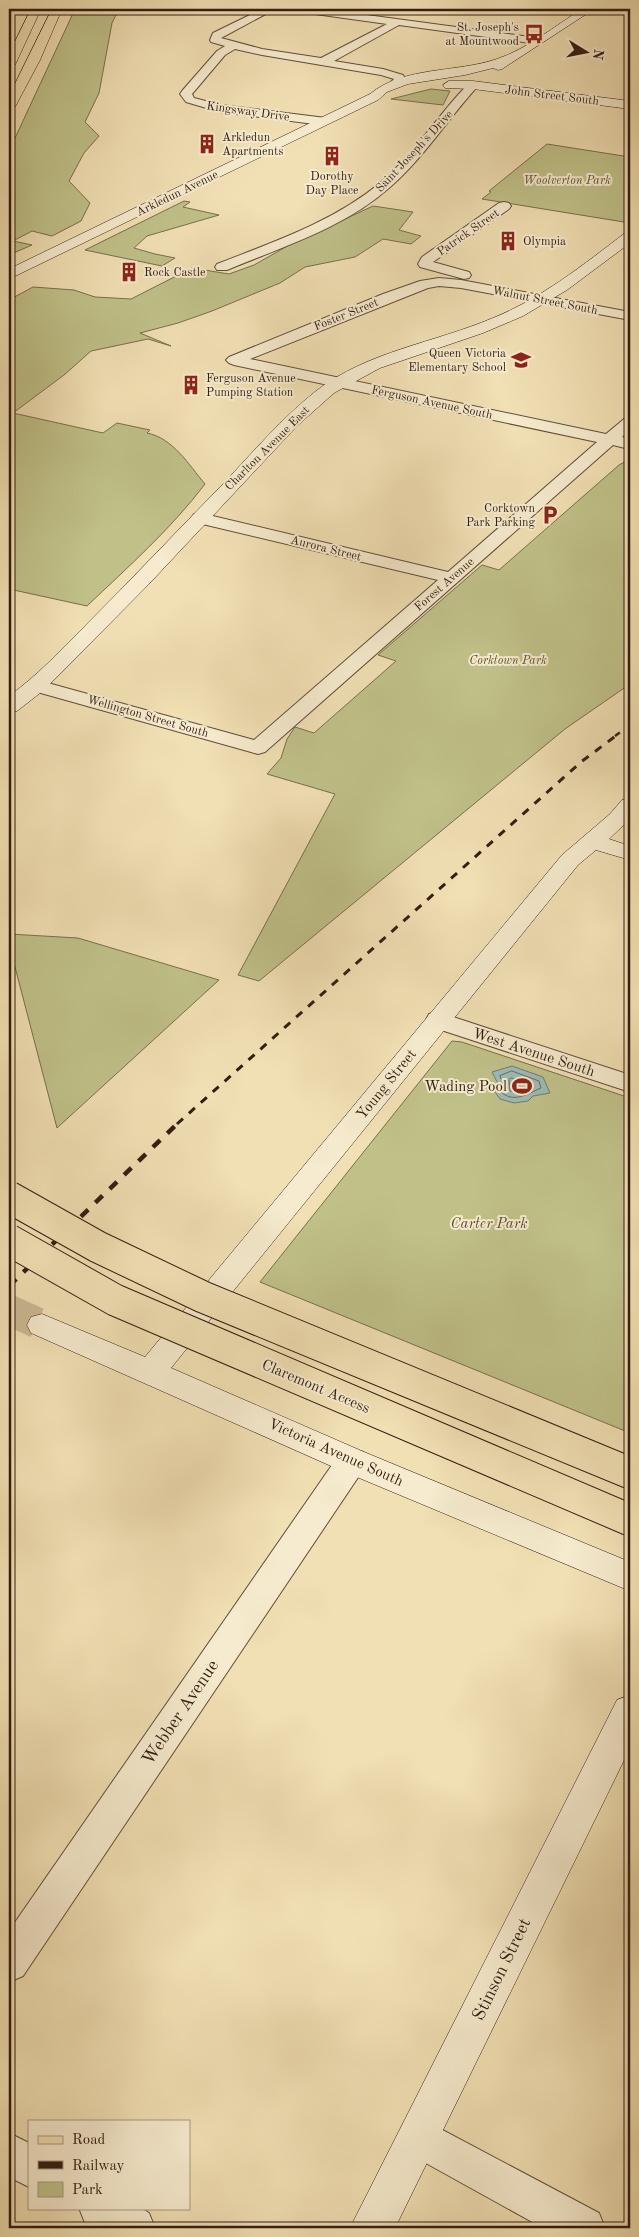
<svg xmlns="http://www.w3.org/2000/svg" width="639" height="2237" viewBox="0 0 639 2237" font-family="'Old Standard TT',serif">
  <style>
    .green { fill: #c0c189; stroke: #796e4e }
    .water { fill: #9dbbb5; stroke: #727b74 }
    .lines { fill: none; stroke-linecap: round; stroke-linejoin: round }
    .shore { stroke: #686c64; stroke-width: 1 }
    .secondary-tunnel { stroke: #cbb994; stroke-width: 31; stroke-dasharray: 31 16; stroke-linecap: butt }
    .street-casing { stroke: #624d3a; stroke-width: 2 }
    .secondary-casing { stroke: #321c12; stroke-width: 1 }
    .primary-casing { stroke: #321c12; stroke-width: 1 }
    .street { fill: #f6ebce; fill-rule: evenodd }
    .secondary { fill: #f6ebce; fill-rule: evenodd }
    .primary { fill: #f1e0b4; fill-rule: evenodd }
    .rail-far2 { stroke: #321c12; stroke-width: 2.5; stroke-dasharray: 6 6; stroke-linecap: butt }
    .rail-far1 { stroke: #321c12; stroke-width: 3; stroke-dasharray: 8 8; stroke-linecap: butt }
    .rail { stroke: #321c12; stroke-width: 4.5; stroke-dasharray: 10 10; stroke-linecap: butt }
    .primary-bridge-casing { stroke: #321c12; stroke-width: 33; stroke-linecap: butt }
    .primary-bridge { stroke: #f1e0b4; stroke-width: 31 }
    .labels { text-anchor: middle; stroke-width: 4; stroke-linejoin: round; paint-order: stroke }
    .far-poi-label { font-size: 12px; fill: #321c12; stroke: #f6ebce; text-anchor: start }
    .far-street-label { font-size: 12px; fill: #321c12; stroke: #f6ebce }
    .far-park-label { font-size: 12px; font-style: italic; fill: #5d4e36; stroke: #f6ebce }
    .street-label { font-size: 15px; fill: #321c12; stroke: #f6ebce }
    .poi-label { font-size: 15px; fill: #321c12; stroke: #f6ebce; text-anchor: end }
    .park-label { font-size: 15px; font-style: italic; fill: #5d4e36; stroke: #f6ebce }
    .near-street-label { font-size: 18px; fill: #321c12; stroke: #f6ebce }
  </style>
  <rect width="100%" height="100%" fill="#f1e0b4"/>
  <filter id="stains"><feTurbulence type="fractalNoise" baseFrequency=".004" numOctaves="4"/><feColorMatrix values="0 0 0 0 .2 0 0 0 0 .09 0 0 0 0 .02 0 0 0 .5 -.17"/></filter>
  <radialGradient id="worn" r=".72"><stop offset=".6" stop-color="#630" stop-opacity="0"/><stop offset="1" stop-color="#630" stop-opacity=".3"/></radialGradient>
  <path class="green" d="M75,9H119L112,23L99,93L85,122L99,136L84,153L69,181L90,203L81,221L52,236L32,231L13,241L32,245L9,255V151Z
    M431,89L450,91L443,105L391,99Z
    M547,144L630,157V223L482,199L491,192L489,191Z
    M184,201L190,202L183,207L219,215L147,236L134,248L155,254L175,258L162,266L85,250Z
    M373,206L413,212L399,230L421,236L411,244L383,239L355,257L305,267L280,283L212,311L178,323L140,333L171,346L148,339L91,351L64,375L13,413L103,433L117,423L150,430L147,433C173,438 189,465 205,484C171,529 128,567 87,606L9,589V300L33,287L74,290L95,297L131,299L192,268L229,274L254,265L291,244Z
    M630,459V684L565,729L259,981L238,975L335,794L267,774L281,758L287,739L295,727L314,733L396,661L378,655L482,565L499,570L619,465Z
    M9,934L78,938L219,980L57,1128L9,944Z
    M452,1041L462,1042L630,1098V1433L260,1282Z"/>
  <path class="water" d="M512,1066L543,1077L550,1093L533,1096L528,1101L514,1103L500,1099L495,1092L498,1084L492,1072Z"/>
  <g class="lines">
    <path class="shore" d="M512,1071L539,1081L541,1088C527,1094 513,1104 500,1091L503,1084L500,1076Z
      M511,1078L525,1083L527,1086L522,1090L510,1091L509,1080Z"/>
    <path class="secondary-tunnel" d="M9,1310L42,1325"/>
    <defs>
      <path id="street" d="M262,9H275L221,38L262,49L321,58L387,24L301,12L296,9H322L538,38L543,41L538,44L399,25L334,61L383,69L403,75L406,80L395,87L389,84L394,79L381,75L262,55L235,49L225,55L192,94L194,98L221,105L326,118L328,121L322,125L220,112L186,102L180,94L182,91L217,51L225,46L211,42L210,40L213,33Z
        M473,82L477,83L479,85L477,87C447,120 423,159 389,188C344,228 282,247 227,270H217L215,267L217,264C273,242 333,222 380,183C410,158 432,124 458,95L469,83Z
        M504,202L509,203L511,206L509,209L433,262L469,272L471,275L469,278L464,279L420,267L418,264L422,257L499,203Z
        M439,278L461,280L630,312V320L461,288L439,286L428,288L250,359L606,434L624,419L630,417V430L622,437L630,439V447L625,448L613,445L265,752L258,754L251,752L30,690L27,686L30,682L37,680L254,740L438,580L194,522L191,518L194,514L200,513L448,572L597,442L234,365L229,363L226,360L229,357L383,294L420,281Z
        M438,1012L630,1075V1092L429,1026L426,1020L429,1014Z
        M352,1449L363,1452L368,1461L363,1470L23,1976L9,1982V1931L341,1452Z
        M418,2117L599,2213L605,2228H543L404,2151L398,2137L404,2123Z
        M9,2133L29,2143V2187L9,2177Z
        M79,2208H141L149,2213L155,2228H94L85,2223Z"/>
      <path id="secondary" d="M582,9H594L502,69L498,70L493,68L465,75L408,84L387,92L378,100L9,279V269L370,94C404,66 456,73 497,59C527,49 555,26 582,9Z
        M449,81H473L630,101V109L473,89L445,88L443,85Z
        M630,232V243L567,290L523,316L483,333L380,368L334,393L297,426L148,585L44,690L17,711L9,712V696C37,676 60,651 84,627C131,580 177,531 224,483C253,452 282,418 316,391C368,351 434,343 493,318C542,298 583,265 625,233Z
        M630,798V819L609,839L630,846V860L596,850L578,865L171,1368L364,1452L630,1562V1591L340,1470L31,1333L27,1325L31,1317L42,1314L145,1357L562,855L610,814L622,800Z
        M630,1695V1748L395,2228H350L617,1700Z"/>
      <path id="primary" d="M31,9H41L15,65L9,68V54Z
        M52,9H62L40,60L15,107L9,111V96Z"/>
    </defs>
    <use href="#street" class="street-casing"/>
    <use href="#secondary" class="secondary-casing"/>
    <use href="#primary" class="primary-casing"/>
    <use href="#street" class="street"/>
    <use href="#secondary" class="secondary"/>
    <use href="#primary" class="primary"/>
    <path class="rail-far2" d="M615,736L630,725"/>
    <path class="rail-far1" d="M177,1124L581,762L617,735"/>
    <path class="rail" d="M9,1286L179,1122"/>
    <defs>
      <path id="primary-bridge" d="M9,1197L98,1247L203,1297L630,1473
        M9,1240L115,1300L630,1520"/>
    </defs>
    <use href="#primary-bridge" class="primary-bridge-casing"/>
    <use href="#primary-bridge" class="primary-bridge"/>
  </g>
  <defs>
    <symbol id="bus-bare" viewBox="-9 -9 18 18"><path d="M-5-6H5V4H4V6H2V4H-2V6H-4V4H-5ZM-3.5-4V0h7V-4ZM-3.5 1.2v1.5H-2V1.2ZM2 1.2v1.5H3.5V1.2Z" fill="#8f2418" stroke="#f6ebce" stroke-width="2.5" paint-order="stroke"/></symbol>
    <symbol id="building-bare" viewBox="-9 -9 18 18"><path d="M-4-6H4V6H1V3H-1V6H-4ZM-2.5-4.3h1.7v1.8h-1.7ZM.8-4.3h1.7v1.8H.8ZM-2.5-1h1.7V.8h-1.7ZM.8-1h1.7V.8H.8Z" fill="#8f2418" stroke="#f6ebce" stroke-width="2.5" paint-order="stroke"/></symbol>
    <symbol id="school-bare" viewBox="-9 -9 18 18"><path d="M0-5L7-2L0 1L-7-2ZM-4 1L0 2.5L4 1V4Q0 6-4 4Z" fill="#8f2418" stroke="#f6ebce" stroke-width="2.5" paint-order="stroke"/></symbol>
    <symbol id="parking-bare" viewBox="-9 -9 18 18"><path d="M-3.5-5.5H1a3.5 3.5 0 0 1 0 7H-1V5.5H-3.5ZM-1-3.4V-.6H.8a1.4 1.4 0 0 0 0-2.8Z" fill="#8f2418" stroke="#f6ebce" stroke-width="2.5" paint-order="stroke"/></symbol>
    <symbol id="stadium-bare" viewBox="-9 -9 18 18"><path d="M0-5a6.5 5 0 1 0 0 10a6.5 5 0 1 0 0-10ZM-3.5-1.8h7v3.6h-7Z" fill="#8f2418" stroke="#f6ebce" stroke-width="2.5" paint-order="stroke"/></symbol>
  </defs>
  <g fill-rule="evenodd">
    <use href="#bus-bare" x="520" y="20" width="28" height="28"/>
    <use href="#building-bare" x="193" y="130" width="28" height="28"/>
    <use href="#building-bare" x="318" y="142" width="28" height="28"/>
    <use href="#building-bare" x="494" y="227" width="28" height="28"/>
    <use href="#building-bare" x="115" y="258" width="28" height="28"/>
    <use href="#school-bare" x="507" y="346" width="28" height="28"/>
    <use href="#building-bare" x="177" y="371" width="28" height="28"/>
    <use href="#parking-bare" x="536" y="501" width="28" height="28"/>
    <use href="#stadium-bare" x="508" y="1072" width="28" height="28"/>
  </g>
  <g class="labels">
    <g class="far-poi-label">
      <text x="519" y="31" text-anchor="end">St. Joseph's<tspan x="519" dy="14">at Mountwood</tspan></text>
      <text x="222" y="141">Arkledun<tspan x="222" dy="14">Apartments</tspan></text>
      <text x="332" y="180" text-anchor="middle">Dorothy<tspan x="332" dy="14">Day Place</tspan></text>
      <text x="523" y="245">Olympia</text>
      <text x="144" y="276">Rock Castle</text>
      <text x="506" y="357" text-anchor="end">Queen Victoria<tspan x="506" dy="14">Elementary School</tspan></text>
      <text x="206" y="382">Ferguson Avenue<tspan x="206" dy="14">Pumping Station</tspan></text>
      <text x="535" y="512" text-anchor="end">Corktown<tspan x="535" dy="14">Park Parking</tspan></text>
    </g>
    <g class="far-street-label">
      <text transform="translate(552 95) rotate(7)" y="4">John Street South</text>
      <text transform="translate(248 111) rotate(8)" y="4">Kingsway Drive</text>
      <text transform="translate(414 151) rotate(-47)" y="4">Saint Joseph's Drive</text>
      <text transform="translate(177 193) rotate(-26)" y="4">Arkledun Avenue</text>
      <text transform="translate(468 232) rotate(-35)" y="4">Patrick Street</text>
      <text transform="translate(545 300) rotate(11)" y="4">Walnut Street South</text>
      <text transform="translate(346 314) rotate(-22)" y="4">Foster Street</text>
      <text transform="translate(432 402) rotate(12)" y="4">Ferguson Avenue South</text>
      <text transform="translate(267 448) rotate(-45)" y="4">Charlton Avenue East</text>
      <text transform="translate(326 548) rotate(14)" y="4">Aurora Street</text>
      <text transform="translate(444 584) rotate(-41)" y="4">Forest Avenue</text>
      <text transform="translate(148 716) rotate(16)" y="4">Wellington Street South</text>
    </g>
    <g class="far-park-label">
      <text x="567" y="184">Woolverton Park</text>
      <text x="508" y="664">Corktown Park</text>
    </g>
    <g class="street-label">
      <text transform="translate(534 1052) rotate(18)" y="5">West Avenue South</text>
      <text transform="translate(386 1084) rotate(-51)" y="5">Young Street</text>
      <text transform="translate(316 1386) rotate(23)" y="5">Claremont Access</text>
      <text transform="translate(336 1452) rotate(24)" y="5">Victoria Avenue South</text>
    </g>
    <g class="poi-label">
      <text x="507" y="1091">Wading Pool</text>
    </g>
    <g class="park-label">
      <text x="489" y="1228">Carter Park</text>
    </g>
    <g class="near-street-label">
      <text transform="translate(180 1712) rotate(-56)" y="6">Webber Avenue</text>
      <text transform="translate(501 1969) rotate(-64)" y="6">Stinson Street</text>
    </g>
  </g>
  <rect width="639" height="2237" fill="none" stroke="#f1e0b4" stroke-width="30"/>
  <rect x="10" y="10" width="619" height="2217" fill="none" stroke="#321c12" stroke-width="2.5"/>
  <rect x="15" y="15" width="609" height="2207" fill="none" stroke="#321c12"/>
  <rect x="28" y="2120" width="162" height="90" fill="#f6ebce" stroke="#a89883"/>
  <rect x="38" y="2136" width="25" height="8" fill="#f1e0b4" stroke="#a89883"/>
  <text x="72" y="2144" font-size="15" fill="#321c12">Road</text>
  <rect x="38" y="2161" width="25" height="8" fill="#321c12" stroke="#a89883"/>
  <text x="72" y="2170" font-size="15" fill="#321c12">Railway</text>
  <rect x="38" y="2182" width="25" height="15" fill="#c0c189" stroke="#a89883"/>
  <text x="72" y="2194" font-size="15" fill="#321c12">Park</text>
  <g transform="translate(586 52) rotate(100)" stroke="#f6ebce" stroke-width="4" paint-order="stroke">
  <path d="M0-4L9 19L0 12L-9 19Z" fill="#321c12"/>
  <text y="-8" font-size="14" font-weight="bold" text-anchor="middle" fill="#321c12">N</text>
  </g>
  <rect width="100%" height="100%" filter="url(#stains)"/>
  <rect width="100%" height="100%" fill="url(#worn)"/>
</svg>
